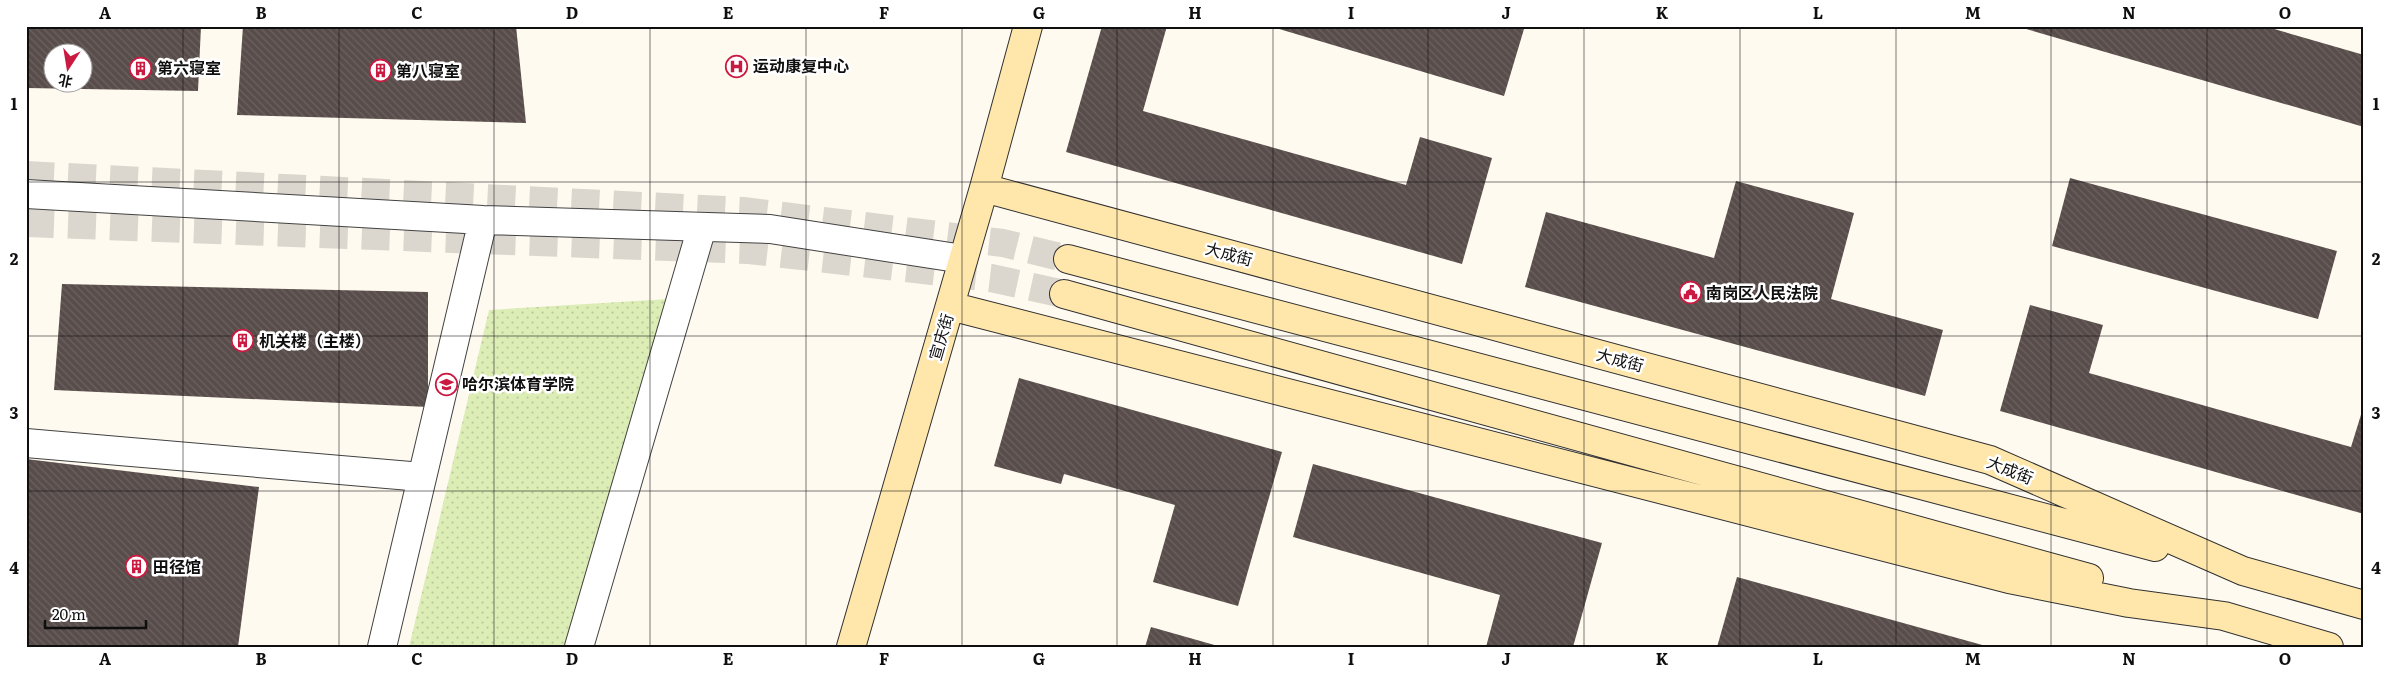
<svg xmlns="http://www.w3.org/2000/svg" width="2390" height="673" viewBox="0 0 2390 673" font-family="Literata,'Noto Sans SC',serif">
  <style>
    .park { fill: url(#park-dots) }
    .building { fill: url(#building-back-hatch); fill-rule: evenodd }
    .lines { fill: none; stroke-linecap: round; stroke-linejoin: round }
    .secondary-tunnel { stroke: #dbd7ce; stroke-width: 28; stroke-dasharray: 28 14; stroke-linecap: butt }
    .street-casing { stroke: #424242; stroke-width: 30 }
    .secondary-casing { stroke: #313131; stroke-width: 30 }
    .street { stroke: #fff; stroke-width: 28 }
    .secondary { stroke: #ffe7ab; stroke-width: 28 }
    .grid { fill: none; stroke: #0f0f0f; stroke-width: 1; stroke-opacity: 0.55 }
    .labels { text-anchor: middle; stroke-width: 5; stroke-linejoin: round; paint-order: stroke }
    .poi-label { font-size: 16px; font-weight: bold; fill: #0f0f0f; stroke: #fff; text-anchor: start }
    .street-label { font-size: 16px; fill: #0f0f0f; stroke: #fff }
    .neatline { fill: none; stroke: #0f0f0f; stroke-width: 2 }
    .grid-label { font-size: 16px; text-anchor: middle; font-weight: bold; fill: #0f0f0f }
  </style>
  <defs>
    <pattern id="park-dots" width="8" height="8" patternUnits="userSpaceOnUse" patternTransform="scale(1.25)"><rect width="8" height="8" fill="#dcedb6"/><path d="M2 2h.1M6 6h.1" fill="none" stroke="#bcca9b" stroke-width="1.8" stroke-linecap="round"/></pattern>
    <pattern id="building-back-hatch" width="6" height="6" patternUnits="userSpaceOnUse" patternTransform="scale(1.25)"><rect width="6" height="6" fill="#584d4a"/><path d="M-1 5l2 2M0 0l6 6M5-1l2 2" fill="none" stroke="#6b6260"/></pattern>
  </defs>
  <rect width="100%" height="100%" fill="#fffaf0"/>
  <path class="park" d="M669,299L569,647H409L489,310Z"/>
  <path class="building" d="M26,26H201L198,91L26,88ZM52,52H82V82H52Z
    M243,26H516L526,123L237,115Z
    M1102,26H1167L1143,111L1406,185L1420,137L1492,158L1462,264L1066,152Z
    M1269,26H1517L1524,29L1504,96Z
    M2016,26H2264L2364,55V127Z
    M2070,178L2337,251L2318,319L2052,246Z
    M1736,181L1854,213L1831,299L1943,330L1925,396L1525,287L1546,212L1714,258Z
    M62,284L428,292V407L54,390Z
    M2030,305L2103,325L2089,373L2351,447L2364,405V514L2000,411Z
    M1019,378L1282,452L1238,606L1153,582L1175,505L1064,474L1061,484L994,466Z
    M26,459L259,487L238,647H26Z
    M1313,464L1602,543L1573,647H1486L1500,595L1293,537Z
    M1737,577L1986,646V647H1717Z
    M1151,627L1218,646V647H1145Z"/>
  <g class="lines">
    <path class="secondary-tunnel" d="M26,175L743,211L1003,243L1068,259
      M26,223L749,250L991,278L1064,294"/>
    <defs>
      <path id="street" d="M26,194L483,220L770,229L963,259
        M26,443L422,477
        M382,647L483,220
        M579,647L702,227"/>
      <path id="secondary" d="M984,188L1990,460L2243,571L2364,605
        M1068,259L2155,547
        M1064,294L2089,578
        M950,306L2009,579L2129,603L2224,616L2329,647
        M851,647L984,188L1028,26"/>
    </defs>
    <use href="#street" class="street-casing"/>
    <use href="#secondary" class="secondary-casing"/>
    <use href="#street" class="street"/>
    <use href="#secondary" class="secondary"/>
  </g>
  <path class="grid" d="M183,26V647M339,26V647M494,26V647M650,26V647M806,26V647M962,26V647M1117,26V647M1273,26V647M1428,26V647M1584,26V647M1740,26V647M1896,26V647M2051,26V647M2207,26V647M26,182H2364M26,336H2364M26,491H2364"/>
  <defs>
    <symbol id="hospital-ring" viewBox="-11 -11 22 22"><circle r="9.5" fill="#fff" stroke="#cb1a41" stroke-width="1.5"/><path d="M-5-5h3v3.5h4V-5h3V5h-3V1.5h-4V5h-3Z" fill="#cb1a41"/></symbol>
    <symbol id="building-ring" viewBox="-11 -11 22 22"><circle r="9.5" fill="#fff" stroke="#cb1a41" stroke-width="1.5"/><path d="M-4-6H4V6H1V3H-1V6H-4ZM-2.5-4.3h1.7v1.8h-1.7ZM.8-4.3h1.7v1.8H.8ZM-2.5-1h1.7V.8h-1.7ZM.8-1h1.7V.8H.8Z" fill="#cb1a41"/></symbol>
    <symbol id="civic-ring" viewBox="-11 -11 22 22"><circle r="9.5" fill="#fff" stroke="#cb1a41" stroke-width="1.5"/><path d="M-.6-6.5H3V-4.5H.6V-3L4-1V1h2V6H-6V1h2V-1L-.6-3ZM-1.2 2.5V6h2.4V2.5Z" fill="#cb1a41"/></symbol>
    <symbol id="university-ring" viewBox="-11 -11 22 22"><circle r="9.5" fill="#fff" stroke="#cb1a41" stroke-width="1.5"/><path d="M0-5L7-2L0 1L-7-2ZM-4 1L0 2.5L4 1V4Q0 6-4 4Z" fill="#cb1a41"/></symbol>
  </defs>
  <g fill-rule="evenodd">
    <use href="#hospital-ring" x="724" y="54" width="25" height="25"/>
    <use href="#building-ring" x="128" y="56" width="25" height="25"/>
    <use href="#building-ring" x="368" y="58" width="25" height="25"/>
    <use href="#civic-ring" x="1678" y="280" width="25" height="25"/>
    <use href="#building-ring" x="230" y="328" width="25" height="25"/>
    <use href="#university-ring" x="434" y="372" width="25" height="25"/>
    <use href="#building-ring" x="124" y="554" width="25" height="25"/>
  </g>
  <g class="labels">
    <g class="poi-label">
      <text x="753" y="72">运动康复中心</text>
      <text x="157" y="74">第六寝室</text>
      <text x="396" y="77">第八寝室</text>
      <text x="1706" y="299">南岗区人民法院</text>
      <text x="259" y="347">机关楼（主楼）</text>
      <text x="462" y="390">哈尔滨体育学院</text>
      <text x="153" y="573">田径馆</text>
    </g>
    <g class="street-label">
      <text transform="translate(1229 254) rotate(15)" y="6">大成街</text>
      <text transform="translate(941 337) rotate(-74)" y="6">宣庆街</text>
      <text transform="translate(1620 360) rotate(15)" y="6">大成街</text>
      <text transform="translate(2010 470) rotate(22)" y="6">大成街</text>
    </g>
  </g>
  <rect width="2390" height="673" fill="none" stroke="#ffffff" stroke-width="55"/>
  <g transform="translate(68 68) rotate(192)"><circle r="24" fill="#ffffff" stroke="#9f9f9f"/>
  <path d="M0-4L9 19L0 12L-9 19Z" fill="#cb1a41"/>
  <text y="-8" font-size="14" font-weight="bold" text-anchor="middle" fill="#0f0f0f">北</text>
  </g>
  <path d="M45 620v8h101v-8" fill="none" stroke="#0f0f0f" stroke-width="2.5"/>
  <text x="52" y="620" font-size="15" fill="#0f0f0f" stroke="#ffffff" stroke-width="4" paint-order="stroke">20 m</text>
  <rect x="28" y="28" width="2334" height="618" class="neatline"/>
  <g class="grid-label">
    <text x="105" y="19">A</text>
    <text x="261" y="19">B</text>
    <text x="417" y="19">C</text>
    <text x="572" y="19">D</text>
    <text x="728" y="19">E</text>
    <text x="884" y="19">F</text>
    <text x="1039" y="19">G</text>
    <text x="1195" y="19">H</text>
    <text x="1351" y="19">I</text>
    <text x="1506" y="19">J</text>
    <text x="1662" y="19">K</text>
    <text x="1818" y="19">L</text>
    <text x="1973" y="19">M</text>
    <text x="2129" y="19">N</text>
    <text x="2285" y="19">O</text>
    <text x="14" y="110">1</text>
    <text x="2376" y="110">1</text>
    <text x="14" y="265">2</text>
    <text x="2376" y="265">2</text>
    <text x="14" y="419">3</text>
    <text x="2376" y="419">3</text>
    <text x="14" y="574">4</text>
    <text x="2376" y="574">4</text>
    <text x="105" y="665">A</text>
    <text x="261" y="665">B</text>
    <text x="417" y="665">C</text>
    <text x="572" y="665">D</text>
    <text x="728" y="665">E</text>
    <text x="884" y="665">F</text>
    <text x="1039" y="665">G</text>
    <text x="1195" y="665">H</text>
    <text x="1351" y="665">I</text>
    <text x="1506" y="665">J</text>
    <text x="1662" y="665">K</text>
    <text x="1818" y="665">L</text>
    <text x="1973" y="665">M</text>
    <text x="2129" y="665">N</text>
    <text x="2285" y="665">O</text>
  </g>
</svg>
